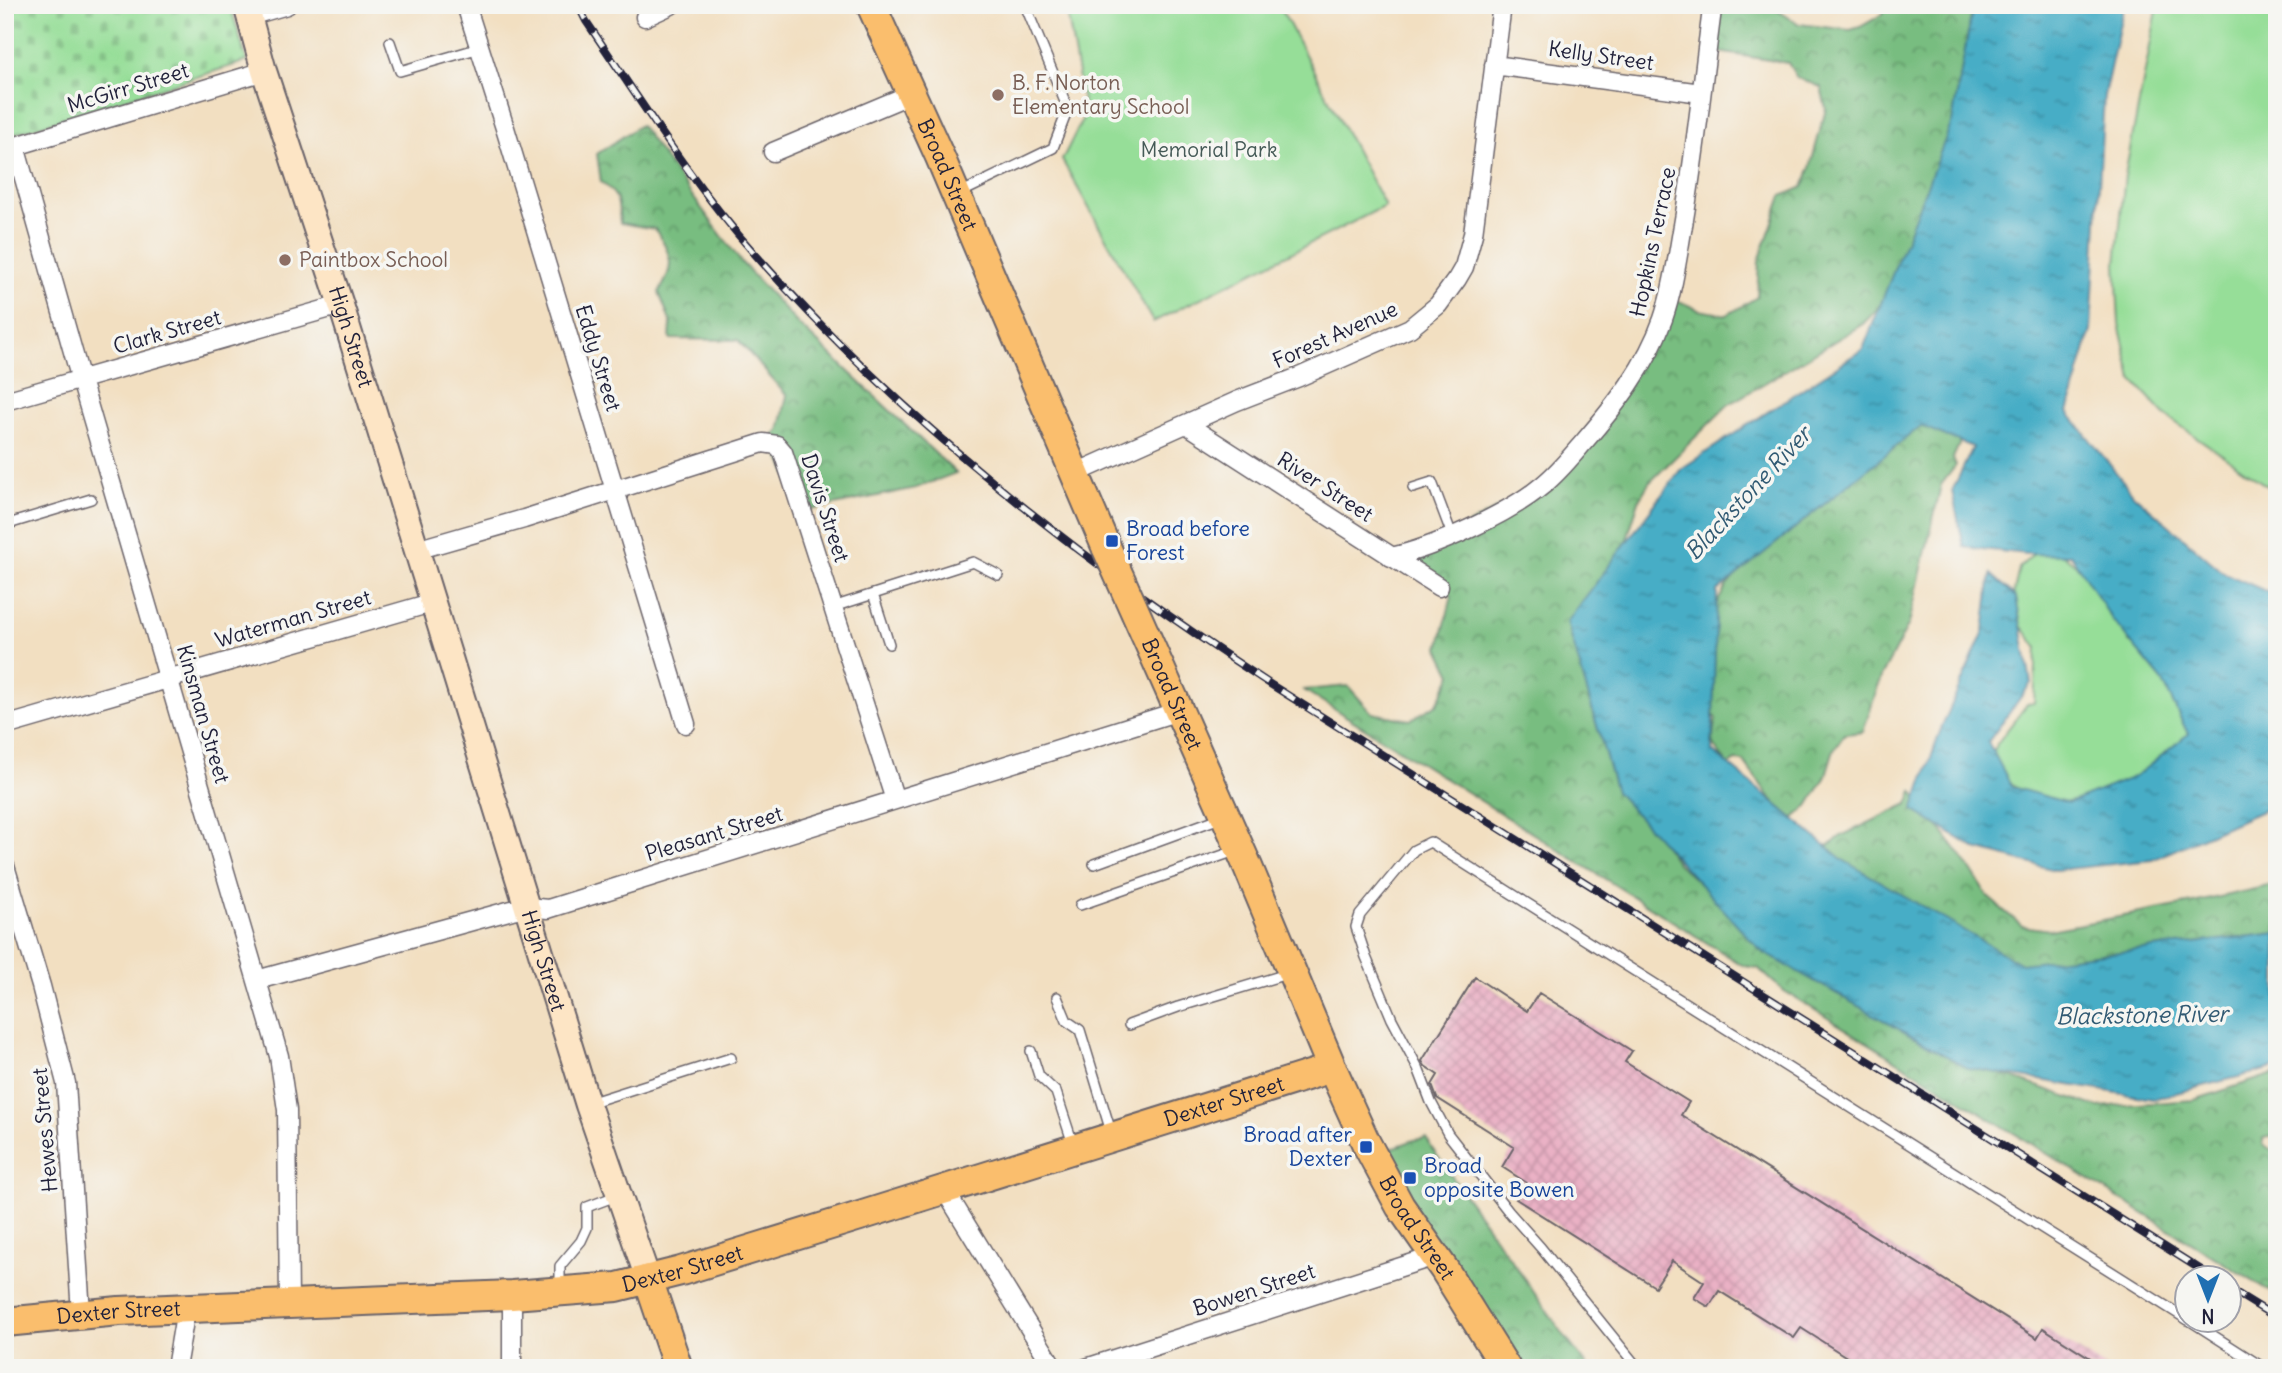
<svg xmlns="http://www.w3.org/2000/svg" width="2282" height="1373" viewBox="0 0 2282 1373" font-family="Delius,sans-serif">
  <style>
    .green { fill: #96de98; stroke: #5c806a; stroke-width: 2 }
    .forest { fill: url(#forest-crowns); stroke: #4d705e; stroke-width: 2 }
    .cemetery { fill: url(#cemetery-stones); stroke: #5c806a; stroke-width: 2 }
    .water { fill: url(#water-ripples); stroke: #346880; stroke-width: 2 }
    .building { fill: url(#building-cross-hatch) }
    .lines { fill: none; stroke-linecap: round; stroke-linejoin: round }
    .lane-casing { stroke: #6b646a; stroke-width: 12 }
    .street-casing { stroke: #6b646a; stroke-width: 21 }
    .secondary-casing { stroke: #6b646a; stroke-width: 28 }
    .primary-casing { stroke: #6b646a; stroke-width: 32 }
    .lane { stroke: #fff; stroke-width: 9 }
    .street { stroke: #fff; stroke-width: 18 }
    .secondary { stroke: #fde5c5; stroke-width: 24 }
    .primary { stroke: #fabe6d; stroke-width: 28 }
    .rail-casing { stroke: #22223b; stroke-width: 8 }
    .rail { stroke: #f6f6f2; stroke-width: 5; stroke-dasharray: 16; stroke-linecap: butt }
    .primary-bridge-casing { stroke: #6b646a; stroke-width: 32; stroke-linecap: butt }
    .primary-bridge { stroke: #fabe6d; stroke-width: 28 }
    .education-dot { fill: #8d6e63; stroke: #f6f6f2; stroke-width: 2.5 }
    .transit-dot { fill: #1a4fb4; stroke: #f6f6f2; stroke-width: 2.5 }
    .labels { text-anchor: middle; stroke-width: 7; stroke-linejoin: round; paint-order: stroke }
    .street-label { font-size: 21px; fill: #22223b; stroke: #f6f6f2 }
    .education-label { font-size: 21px; fill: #785e54; stroke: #f6f6f2; text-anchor: start }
    .park-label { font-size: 21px; fill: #455a57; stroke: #f6f6f2 }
    .transit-label { font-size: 21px; fill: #164399; stroke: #f6f6f2; text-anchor: start }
    .water-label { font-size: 23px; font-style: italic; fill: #315a73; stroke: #f6f6f2 }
  </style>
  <defs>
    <pattern id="forest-crowns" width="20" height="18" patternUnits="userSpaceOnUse" patternTransform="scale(1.75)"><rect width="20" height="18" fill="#78bd80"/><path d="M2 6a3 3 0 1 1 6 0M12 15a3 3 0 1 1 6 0" fill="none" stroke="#62996a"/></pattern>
    <pattern id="cemetery-stones" width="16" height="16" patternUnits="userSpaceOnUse" patternTransform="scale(1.75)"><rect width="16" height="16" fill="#96de98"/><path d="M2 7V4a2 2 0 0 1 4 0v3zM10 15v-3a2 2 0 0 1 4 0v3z" fill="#81be84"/></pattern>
    <pattern id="water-ripples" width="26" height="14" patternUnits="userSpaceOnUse" patternTransform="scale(1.75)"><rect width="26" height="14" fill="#47adc6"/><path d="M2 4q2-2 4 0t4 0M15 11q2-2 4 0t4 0" fill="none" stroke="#3b8ca2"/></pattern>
    <pattern id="building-cross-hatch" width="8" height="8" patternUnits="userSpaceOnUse" patternTransform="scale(1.75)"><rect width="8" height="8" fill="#eab1c5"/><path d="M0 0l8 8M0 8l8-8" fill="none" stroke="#c898aa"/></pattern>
  </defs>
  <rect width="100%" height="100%" fill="#f6f6f2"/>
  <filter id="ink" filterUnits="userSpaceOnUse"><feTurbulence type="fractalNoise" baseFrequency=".0143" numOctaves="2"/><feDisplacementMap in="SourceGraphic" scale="14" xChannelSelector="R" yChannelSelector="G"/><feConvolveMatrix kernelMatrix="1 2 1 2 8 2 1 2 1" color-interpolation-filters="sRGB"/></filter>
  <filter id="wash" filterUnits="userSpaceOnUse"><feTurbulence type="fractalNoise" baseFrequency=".00686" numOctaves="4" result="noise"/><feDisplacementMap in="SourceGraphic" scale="28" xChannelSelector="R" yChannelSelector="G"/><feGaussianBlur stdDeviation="1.57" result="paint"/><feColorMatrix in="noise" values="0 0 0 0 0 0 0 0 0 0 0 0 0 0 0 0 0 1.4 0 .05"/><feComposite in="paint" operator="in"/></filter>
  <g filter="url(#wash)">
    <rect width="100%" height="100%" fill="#f2dfc1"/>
    <path class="green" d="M1080,5H1279L1385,206L1153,322L1062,160L1085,114L1067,11Z
      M2158,5H2277V493L2165,415L2132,379L2119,324L2116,264L2125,175Z
      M2052,546L2082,570L2114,615L2129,642L2178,673L2194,735L2177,756L2112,788L2104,796L2050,805L2023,794L2007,780L1990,755C2001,736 2015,721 2027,704L2034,703L2037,647L2010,611L2019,568L2040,548Z"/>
    <path class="forest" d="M1714,5H1769L1799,24L1850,30L1860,27L1883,14L1885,5H1978L1969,168L1886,300L1863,324L1728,405L1649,483L1640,498L1594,642L1592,710L1606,752L1637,806L1677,863L1733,914L1979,1066L2097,1107L2194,1100L2277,1073V1136L2263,1138V1145L2277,1152V1296L1781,989L1758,968L1744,966L1304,690L1348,686L1372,713L1410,720L1437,704L1452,675L1439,648L1452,596L1404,561L1539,485L1623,394L1668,296L1699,310L1727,315L1757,297L1759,261L1782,196L1803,187L1808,175L1826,109L1821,87L1797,78L1788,63L1711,51Z
      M640,125L742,263L797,323L956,473L916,488L805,511L771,439L779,431L787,396L738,340L670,339L671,324L659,292C676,266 672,255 655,229L620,223C618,202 620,196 601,182L597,154Z
      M1974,411L1953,458L1956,465L1941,485L1909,624L1881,677L1863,732L1845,734L1834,749L1825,778L1808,806L1789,822L1743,761L1736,760L1729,765C1712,746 1710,744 1716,719L1708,705L1698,639L1725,588L1789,512L1924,418Z
      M1913,791L1969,867L1989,898L2022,926L2050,930L2193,903L2277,884V948L2037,982L1811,852L1833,843L1841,836L1908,804Z
      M1427,1138L1431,1147L1569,1342L1589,1368H1512L1381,1152L1414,1140Z"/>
    <path class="cemetery" d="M5,5H230L247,61L5,137Z"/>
    <path class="water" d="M1973,5H2124L2104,96L2091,330L2068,412L2134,495L2224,573L2277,596V804L2152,860L2055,870L1976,849L1913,810L1941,729L1984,631L1991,574L2016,597L2031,683L1988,742L2012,787L2069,803L2136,776L2188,734L2162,680L2113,621L2071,555L2027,554L1964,547L1952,491L1973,447L1921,426L1717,591L1712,751L1843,860L2021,964L2277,933V1067L2153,1099L1968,1068L1761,951L1616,792L1567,622L1681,469L1863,349L1952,122Z"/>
    <g id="blocks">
      <path class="building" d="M1475,977L1527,1011L1539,993L1632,1051L1625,1062L1689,1102L1681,1115L2037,1338L2043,1328L2106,1368H1864L1801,1328L1794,1338L1719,1291L1709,1307L1694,1298L1704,1282L1672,1261L1655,1287L1516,1199L1527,1183L1502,1167L1514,1147L1437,1098L1432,1085L1438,1075L1425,1066L1422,1061Z"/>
    </g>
  </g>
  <g filter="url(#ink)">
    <use href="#blocks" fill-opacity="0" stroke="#6b646a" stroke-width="2"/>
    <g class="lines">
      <defs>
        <path id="lane" d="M390,42L400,71L480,48
          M960,193L1053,148L1068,109L1025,5
          M1413,488L1432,482L1452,535
          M5,525L91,499
          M873,594L889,644
          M833,607L973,562L998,575
          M1094,864L1220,818
          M1080,905L1238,850
          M1057,997L1067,1021L1080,1030L1112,1135
          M1129,1025L1178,1007L1290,973
          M1031,1051L1039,1076L1056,1092L1074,1147
          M589,1103L731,1058
          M560,1289V1266L581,1241L587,1228V1207L616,1196
          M2189,1320L2264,1368
          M1638,1368L1541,1248L1509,1212L1448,1134L1431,1102L1418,1068L1392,1019L1366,957L1356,927L1360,915L1414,850L1430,842L2188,1320"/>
        <path id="street" d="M466,5L505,128L686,724
          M249,16L287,5
          M645,17L671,5
          M1494,65L1701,93
          M15,146L81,380L279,1056L287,1110L289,1303
          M6,149L264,71
          M773,152L911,94
          M5,401L341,305
          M1186,424L1439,587
          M1076,473L1237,401L1299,377L1410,328L1438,305L1457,279L1464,267L1473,234L1502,5
          M416,550L524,519L763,443L777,445L783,452L895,800
          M1391,557C1434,548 1510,513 1543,485C1558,473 1571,457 1583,443C1616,405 1646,367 1663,319C1673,290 1677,260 1682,231C1695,158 1702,84 1712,10
          M5,726L431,603
          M5,866L41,986L66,1083L81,1313
          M257,980L512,910L527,907L548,909L1179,711
          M944,1189L1054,1368
          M512,1295V1368
          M176,1368L186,1309
          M1086,1368L1435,1256"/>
        <g id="secondary">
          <path id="s1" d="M246,5L264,71L341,305L588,1105L648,1279"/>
        </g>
        <g id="primary">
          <path id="s2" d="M871,5L940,157L1107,549"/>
          <path id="s3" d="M1145,634L1248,867L1332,1068L1366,1143L1400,1206L1444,1269L1506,1368"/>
          <path d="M648,1279L678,1368"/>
          <path id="s4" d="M5,1322L119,1311L512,1295L617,1287L681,1271L863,1215L1332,1068"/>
        </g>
      </defs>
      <use href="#lane" class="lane-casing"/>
      <use href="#street" class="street-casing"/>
      <use href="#secondary" class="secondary-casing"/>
      <use href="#primary" class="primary-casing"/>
      <use href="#lane" class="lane"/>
      <use href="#street" class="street"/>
      <use href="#secondary" class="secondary"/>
      <use href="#primary" class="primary"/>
      <defs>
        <path id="rail" d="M578,5L586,21C640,100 691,182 754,253C903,422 1082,561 1270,684L2214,1278
          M2230,1289L2277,1318"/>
      </defs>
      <use href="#rail" class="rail-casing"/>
      <use href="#rail" class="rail"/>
      <defs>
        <path id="primary-bridge" d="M1107,549L1145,634"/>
      </defs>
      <use href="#primary-bridge" class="primary-bridge-casing"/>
      <use href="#primary-bridge" class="primary-bridge"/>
    </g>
  </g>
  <g class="education-dot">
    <circle cx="998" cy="95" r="7"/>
    <circle cx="285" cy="260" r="7"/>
  </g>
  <g class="transit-dot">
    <rect x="1105" y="534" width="14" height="14" rx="3.5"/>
    <rect x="1359" y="1140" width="14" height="14" rx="3.5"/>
    <rect x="1403" y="1171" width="14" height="14" rx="3.5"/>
  </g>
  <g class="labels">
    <g class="street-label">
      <text transform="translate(1601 56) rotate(8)" y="7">Kelly Street</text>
      <text transform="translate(128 88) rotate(-17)" y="7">McGirr Street</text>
      <text dy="7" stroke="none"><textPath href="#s2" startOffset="186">Broad Street</textPath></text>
      <text transform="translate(1653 242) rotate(-78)" y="7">Hopkins Terrace</text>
      <text transform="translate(167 332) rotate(-16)" y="7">Clark Street</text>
      <text transform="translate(1335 335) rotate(-24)" y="7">Forest Avenue</text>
      <text dy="7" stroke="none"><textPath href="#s1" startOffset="348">High Street</textPath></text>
      <text transform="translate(598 358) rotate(73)" y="7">Eddy Street</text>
      <text transform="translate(1325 487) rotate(33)" y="7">River Street</text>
      <text transform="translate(825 508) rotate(72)" y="7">Davis Street</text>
      <text transform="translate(293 619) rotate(-16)" y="7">Waterman Street</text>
      <text dy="7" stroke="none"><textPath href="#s3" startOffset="66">Broad Street</textPath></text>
      <text transform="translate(203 714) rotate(74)" y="7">Kinsman Street</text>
      <text transform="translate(714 834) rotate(-17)" y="7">Pleasant Street</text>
      <text dy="7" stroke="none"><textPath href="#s1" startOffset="1001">High Street</textPath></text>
      <text dy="7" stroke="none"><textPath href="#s4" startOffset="1248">Dexter Street</textPath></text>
      <text transform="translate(45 1130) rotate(-95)" y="7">Hewes Street</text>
      <text dy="7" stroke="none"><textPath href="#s3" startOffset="654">Broad Street</textPath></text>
      <text dy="7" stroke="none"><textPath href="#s4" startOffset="681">Dexter Street</textPath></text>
      <text transform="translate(1254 1290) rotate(-18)" y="7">Bowen Street</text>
      <text dy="7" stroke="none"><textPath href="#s4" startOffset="114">Dexter Street</textPath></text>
    </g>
    <g class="education-label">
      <text x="1012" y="90">B. F. Norton<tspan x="1012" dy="24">Elementary School</tspan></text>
      <text x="299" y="267">Paintbox School</text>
    </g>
    <g class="park-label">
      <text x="1209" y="157">Memorial Park</text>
    </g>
    <g class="transit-label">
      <text x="1126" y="536">Broad before<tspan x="1126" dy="24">Forest</tspan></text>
      <text x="1352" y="1142" text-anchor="end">Broad after<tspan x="1352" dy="24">Dexter</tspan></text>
      <text x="1424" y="1173">Broad<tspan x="1424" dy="24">opposite Bowen</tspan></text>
    </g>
    <g class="water-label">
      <text transform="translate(1748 493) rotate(-47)" y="8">Blackstone River</text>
      <text transform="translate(2142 1015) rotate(-1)" y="8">Blackstone River</text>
    </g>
  </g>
  <rect width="2282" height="1373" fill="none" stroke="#f6f6f2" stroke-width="28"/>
  <g transform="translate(2208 1299) rotate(180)"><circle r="33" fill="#f6f6f2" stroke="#a1a1a9" stroke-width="2"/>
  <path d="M0-5L12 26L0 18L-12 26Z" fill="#1f6fb2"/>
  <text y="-10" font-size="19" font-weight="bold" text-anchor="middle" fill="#22223b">N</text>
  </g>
</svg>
